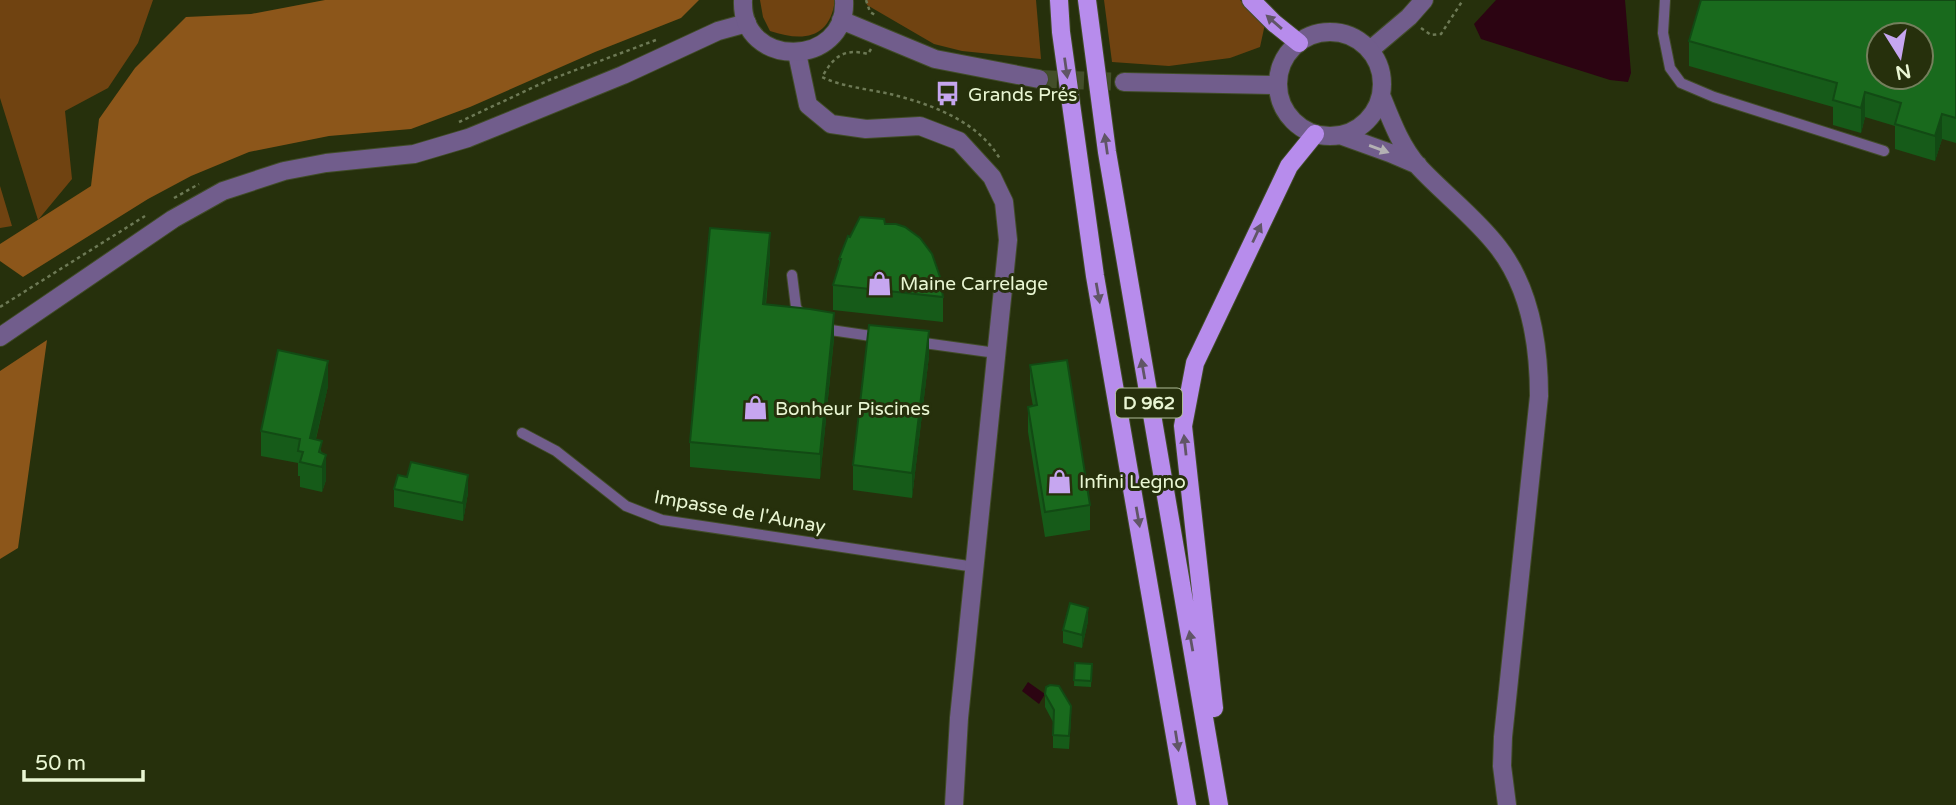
<svg xmlns="http://www.w3.org/2000/svg" width="1956" height="805" viewBox="0 0 1956 805" font-family="'Varela Round',sans-serif">
  <style>
    .green { fill: #704311 }
    .forest { fill: #8c561a }
    .water { fill: #2c0412 }
    .lines { fill: none; stroke-linecap: round; stroke-linejoin: round }
    .tertiary-tunnel { stroke: #434e2a; stroke-width: 18; stroke-dasharray: 18 9; stroke-linecap: butt }
    .service-casing { stroke: #414c28; stroke-width: 12 }
    .minor-casing { stroke: #414c28; stroke-width: 20 }
    .tertiary-casing { stroke: #414c28; stroke-width: 20 }
    .primary-casing { stroke: #414c28; stroke-width: 20 }
    .path { stroke: #6d7955; stroke-width: 2.5; stroke-dasharray: 3.5 3.5; stroke-linecap: butt }
    .service { stroke: #715d8c; stroke-width: 10 }
    .minor { stroke: #715d8c; stroke-width: 18 }
    .tertiary { stroke: #715d8c; stroke-width: 18 }
    .primary { stroke: #b78cec; stroke-width: 18 }
    .wall { fill: #165b19 }
    .shaded-wall { fill: #124a14 }
    .building { fill: #196a1d; stroke: #124a14; stroke-width: 2; fill-rule: evenodd }
    .oneway { fill: #605566 }
    .oneway2 { fill: #b3b1b3 }
    .labels { text-anchor: middle; stroke-width: 6; stroke-linejoin: round; paint-order: stroke }
    .shield { fill: #26300c; stroke: #aebb97; stroke-width: 2 }
    .shield-label { font-size: 18px; font-weight: bold; fill: #e9f6d3 }
    .poi-label { font-size: 19px; fill: #e9f6d3; stroke: #26300c; text-anchor: start }
    .street-label { font-size: 19px; fill: #e9f6d3; stroke: #26300c }
  </style>
  <rect width="100%" height="100%" fill="#26300c"/>
  <path class="green" d="M0,0H153L138,43L108,88L65,111L72,179L38,220L0,98Z
    M760,0H835C830,39 803,42 770,31L763,17Z
    M866,0H1036L1041,59L962,51L934,44L867,5Z
    M1104,0H1240L1265,24L1260,47L1230,58L1169,66L1112,62Z
    M0,186L12,226L0,228Z"/>
  <path class="forest" d="M325,0H699L681,18L595,52L470,107L411,129L329,136L249,152L191,176L148,199L23,277L0,261V244L91,186L99,119L135,68L186,17L251,14Z
    M47,340L18,548L0,559V371Z"/>
  <path class="water" d="M1496,0H1625L1631,73L1628,82L1610,80L1481,39L1474,24Z
    M1028,682L1045,694L1039,704L1022,691Z"/>
  <g class="lines">
    <path class="tertiary-tunnel" d="M1039,79L1124,82"/>
    <defs>
      <path id="service" d="M1665,0L1663,33L1670,68L1681,83L1714,97L1884,151
        M792,275L796,307L802,317
        M824,329L878,337
        M917,342L996,353
        M522,433L556,451L626,506L662,520L975,567"/>
      <path id="minor" d="M1370,50L1409,17L1424,0
        M797,53L808,105L831,124L866,129L920,126L959,141L992,177L1004,202L1008,240L959,718L954,805
        M0,337L173,219L223,191L284,171L326,163L414,154L468,138L623,75L718,31L747,23"/>
      <path id="tertiary" d="M743,0C740,70 848,68 844,0
        M841,20L935,59L1039,79
        M1278 84a52 52 0 1 1 104 0a52 52 0 1 1-104 0Z
        M1124,82L1278,85
        M1381,95C1391,120 1401,147 1419,167C1444,194 1475,217 1498,247C1530,288 1539,345 1539,396L1503,737L1502,766L1507,805
        M1340,135L1390,153L1418,165"/>
      <path id="primary" d="M1059,0L1061,32L1095,276L1187,805
        M1087,0L1107,152L1219,805
        M1251,0L1274,23L1299,43
        M1214,708L1183,426L1195,363L1289,166L1315,134"/>
    </defs>
    <use href="#service" class="service-casing"/>
    <use href="#minor" class="minor-casing"/>
    <use href="#tertiary" class="tertiary-casing"/>
    <use href="#primary" class="primary-casing"/>
    <path class="path" d="M866,0L870,12L875,15
      M1421,28L1431,35L1441,34L1463,0
      M871,49L868,54C844,48 834,56 822,77C843,87 868,89 890,94C931,104 978,121 1000,159
      M459,122L549,80L656,40
      M174,198L199,184
      M0,307L145,216"/>
    <use href="#service" class="service"/>
    <use href="#minor" class="minor"/>
    <use href="#tertiary" class="tertiary"/>
    <use href="#primary" class="primary"/>
  </g>
  <path class="wall" d="M1956,0V143L1942,139L1935,161L1895,149V126L1865,117L1861,133L1833,125V107L1689,66V41Z
    M850,237L943,297V322L833,310V285L839,265V259Z
    M770,258L766,305L834,338L820,479L690,467V442Z
    M929,356L912,498L853,490V465Z
    M1030,365L1090,505V530L1045,537L1028,432V407L1033,406L1030,390Z
    M328,386L316,439L322,453L326,480L322,492L300,487V476H298V463L261,456V431Z
    M394,489L468,493L463,521L394,507Z
    M1088,621L1082,648L1063,643V630Z
    M1075,663L1092,664L1091,687L1074,686Z
    M1045,694L1071,719L1069,749L1053,748V722L1045,707Z"/>
  <path class="shaded-wall" d="M1865,92V117L1861,133V108Z
    M1942,114V139L1935,161V136Z
    M770,233V258L763,329V304Z
    M834,313V338L820,479V454Z
    M929,331V356L912,498V473Z
    M328,361V386L310,463V438Z
    M326,455V480L322,492V467Z
    M468,475V493L463,521V503Z
    M1088,608V621L1082,648V635Z"/>
  <path class="building" d="M1701,0H1956V118L1942,114L1935,136L1895,124L1901,103L1865,92L1861,108L1833,100L1837,83L1689,41ZM1879,35H1921V77H1879Z
    M860,217L884,219L885,224H896L905,227L920,238L932,254L940,277L943,297L833,285L841,259H839L848,236L850,237Z
    M710,228L770,233L763,304L810,309L834,313L820,454L690,442Z
    M869,325L929,331L912,473L853,465Z
    M278,350L328,361L310,438L322,441L319,452L326,455L322,467L300,462L303,452L298,451L300,439L261,431Z
    M1067,360L1090,505L1045,512L1028,407L1037,405L1030,365Z
    M411,462L468,475L463,503L394,489L398,475L407,477Z
    M1070,603L1088,608L1082,635L1063,630Z
    M1075,663L1092,664L1091,681L1074,680Z
    M1050,685L1059,686L1071,706L1069,736L1053,735L1054,710L1045,694L1046,687Z"/>
  <defs><path id="oneway-solid" d="M-6-.8H1V-3.2L6.5 0L1 3.2V.8H-6Z" transform="scale(1.75)"/></defs>
  <g class="oneway">
    <use href="#oneway-solid" transform="translate(1274 22) rotate(-139)"/>
    <use href="#oneway-solid" transform="translate(1066 68) rotate(82)"/>
    <use href="#oneway-solid" transform="translate(1106 144) rotate(-98)"/>
    <use href="#oneway-solid" transform="translate(1257 233) rotate(-65)"/>
    <use href="#oneway-solid" transform="translate(1098 293) rotate(80)"/>
    <use href="#oneway-solid" transform="translate(1143 369) rotate(-100)"/>
    <use href="#oneway-solid" transform="translate(1185 445) rotate(-96)"/>
    <use href="#oneway-solid" transform="translate(1138 517) rotate(80)"/>
    <use href="#oneway-solid" transform="translate(1191 641) rotate(-100)"/>
    <use href="#oneway-solid" transform="translate(1177 741) rotate(81)"/>
  </g>
  <use class="oneway2" href="#oneway-solid" transform="translate(1379 149) rotate(20)"/>
  <defs>
    <symbol id="bus-bare" viewBox="-9 -9 18 18"><path d="M-5-6H5V4H4V6H2V4H-2V6H-4V4H-5ZM-3.5-4V0h7V-4ZM-3.5 1.2v1.5H-2V1.2ZM2 1.2v1.5H3.5V1.2Z" fill="#c6a6f0" stroke="#26300c" stroke-width="2.5" paint-order="stroke"/></symbol>
    <symbol id="shop-bare" viewBox="-9 -9 18 18"><path d="M-5-2.5h2.3a2.7 3.5 0 0 1 5.4 0H5L5.5 6h-11ZM-1.5-2.5h3a1.5 2.3 0 0 0-3 0Z" fill="#c6a6f0" stroke="#26300c" stroke-width="2.5" paint-order="stroke"/></symbol>
  </defs>
  <g fill-rule="evenodd">
    <use href="#bus-bare" x="930" y="76" width="35" height="35"/>
    <use href="#shop-bare" x="862" y="266" width="35" height="35"/>
    <use href="#shop-bare" x="738" y="390" width="35" height="35"/>
    <use href="#shop-bare" x="1042" y="464" width="35" height="35"/>
  </g>
  <g class="labels">
    <rect class="shield" x="1116" y="388.5" width="66" height="29" rx="5"/>
    <g class="shield-label">
      <text x="1149" y="409">D 962</text>
    </g>
    <g class="poi-label">
      <text x="968" y="101">Grands Prés</text>
      <text x="900" y="290">Maine Carrelage</text>
      <text x="775" y="415">Bonheur Piscines</text>
      <text x="1079" y="488">Infini Legno</text>
    </g>
    <g class="street-label">
      <text transform="translate(740 511) rotate(10)" y="7">Impasse de l'Aunay</text>
    </g>
  </g>
  <g transform="translate(1900 56) rotate(169)"><circle r="33" fill="#26300c" stroke="#747f5c" stroke-width="2"/>
  <path d="M0-5L12 26L0 18L-12 26Z" fill="#c6a6f0"/>
  <text y="-10" font-size="19" font-weight="bold" text-anchor="middle" fill="#e9f6d3">N</text>
  </g>
  <path d="M24 770v10h119v-10" fill="none" stroke="#e9f6d3" stroke-width="3.5"/>
  <text x="35" y="770" font-size="21" fill="#e9f6d3" stroke="#26300c" stroke-width="5" paint-order="stroke">50 m</text>
</svg>
